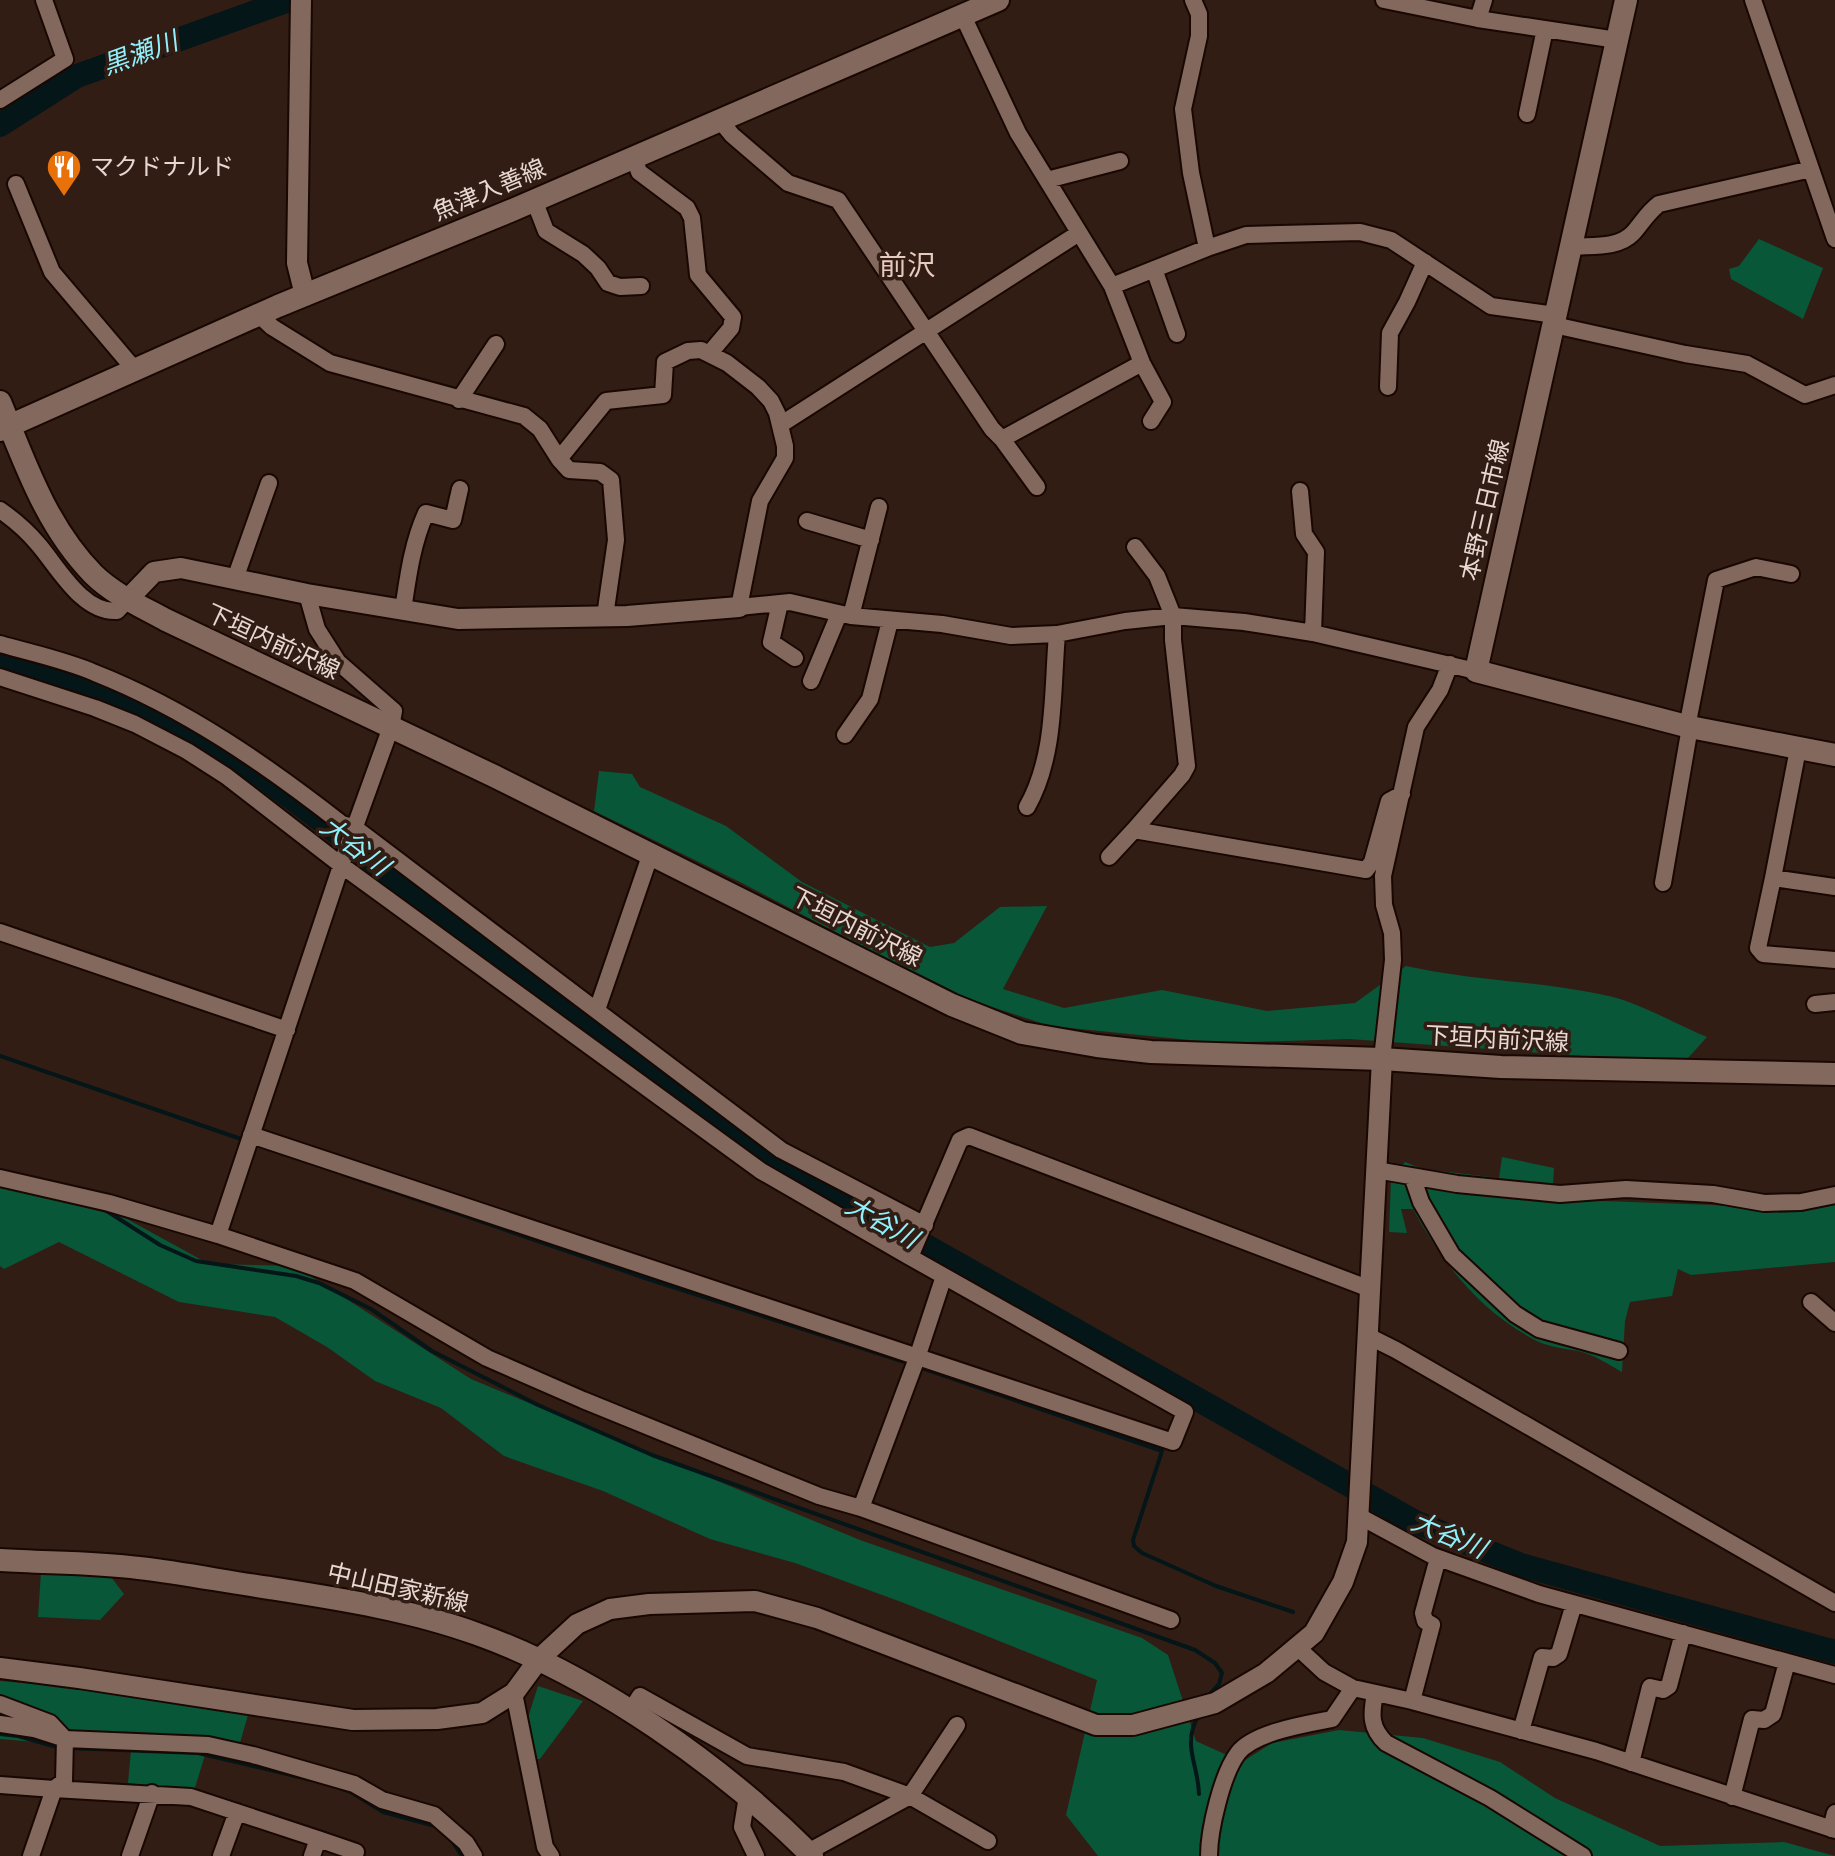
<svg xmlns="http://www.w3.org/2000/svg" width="1835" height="1856" viewBox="0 0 1835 1856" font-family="'Fira Sans Condensed','Noto Sans JP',sans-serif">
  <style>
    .green { fill: #085738 }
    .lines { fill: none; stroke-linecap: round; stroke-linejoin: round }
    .stream { stroke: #041618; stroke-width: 4 }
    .river { stroke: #041618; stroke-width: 24 }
    .minor-casing { stroke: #190702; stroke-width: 20 }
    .tertiary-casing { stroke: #190702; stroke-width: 24 }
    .secondary-casing { stroke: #190702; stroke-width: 26 }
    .minor { stroke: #82685d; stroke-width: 16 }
    .tertiary { stroke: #82685d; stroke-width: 20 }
    .secondary { stroke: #82685d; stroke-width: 22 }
    .labels { text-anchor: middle; stroke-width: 7; stroke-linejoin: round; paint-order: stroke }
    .poi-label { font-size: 24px; fill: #e7d8d2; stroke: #321d14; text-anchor: start }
    .street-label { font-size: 24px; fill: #e7d8d2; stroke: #321d14 }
    .water-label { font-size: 26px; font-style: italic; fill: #90f1fd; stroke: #321d14 }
    .quarter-label { font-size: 28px; fill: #e7cabe; stroke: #321d14 }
  </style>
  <rect width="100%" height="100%" fill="#321d14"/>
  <path class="green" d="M1759,239L1823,268L1803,319L1731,279L1729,269L1739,266Z
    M599,771L632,774L640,787L726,826L802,882L930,947L954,943L1000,907L1047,906L1003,989L1064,1008L1162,990L1267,1011L1355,1003L1406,966C1473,981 1542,981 1609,996C1639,1003 1678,1025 1707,1037L1688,1058L1597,1057L1349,1039L1219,1043L1050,1026L956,995L740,882L594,811Z
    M1502,1157L1554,1168L1552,1202L1603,1201L1714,1205L1793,1212L1835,1205V1262L1691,1275L1678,1269L1672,1296L1630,1302L1625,1321L1622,1372C1608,1364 1593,1354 1578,1351C1561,1348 1547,1347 1531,1338C1476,1307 1442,1262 1413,1209H1401L1407,1233L1389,1232L1391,1179L1405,1162L1423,1169L1499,1178Z
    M0,1187L37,1193L127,1219L209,1264L295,1266L471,1379L860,1540L1142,1638L1168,1655L1196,1741L1242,1762L1272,1743L1339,1730L1423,1738L1500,1762L1555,1798L1660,1846L1784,1842L1835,1856H1098L1066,1815L1097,1680L904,1603L795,1563L710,1539L603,1491L504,1456L441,1408L375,1381L327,1347L275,1317L179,1302L59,1242L4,1269L0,1266Z
    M41,1572L111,1577L124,1594L100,1620L38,1617Z
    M0,1681L92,1689L248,1715L236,1757L205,1755L194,1791L128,1783L131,1750L0,1739Z
    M538,1686L583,1701L540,1759H531L526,1724Z"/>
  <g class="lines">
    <path class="stream" d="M0,1056L244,1140
      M343,1174L648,1279L911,1364
      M102,1208L160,1245L196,1261L296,1276L319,1283L371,1309L432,1351L538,1405L652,1455L1195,1650L1215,1663L1222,1673L1219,1684L1207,1697
      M919,1367L1162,1451L1133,1540L1134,1546L1142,1553L1216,1586L1293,1612
      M1198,1716C1182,1746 1198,1763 1199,1794
      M0,1734L18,1736L60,1748
      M68,1748L198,1753L312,1780
      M340,1788L351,1792L383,1812L439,1827
      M450,1838L462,1856"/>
    <path class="river" d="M0,125L77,76L289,0
      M0,661C70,685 144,704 208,742C286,788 356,849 427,903C557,1002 687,1102 825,1189L1415,1522L1521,1565L1835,1652"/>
    <defs>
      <path id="minor" d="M1193,0L1199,14V36L1183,109L1191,173L1207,248
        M1384,0L1478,19
        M1484,0L1478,19L1617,40
        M1753,0L1835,239
        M963,16L1018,133L1112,286L1142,363L1163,402L1151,421
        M0,100L65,59L44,0
        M1527,114L1545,29
        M719,119L732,135L788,183L838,200L992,429L1002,439L1142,363
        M634,157L639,172L687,208L692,218L698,275L733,317L731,328L709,354
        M1047,180L1120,161
        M16,184L52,272L135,370
        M534,200L546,231L583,254L598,268L608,283L620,287L641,286
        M1571,247C1591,245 1618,249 1633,233C1642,223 1647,213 1659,204L1811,169
        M1154,269L1177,334
        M1112,286L1207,248L1246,235L1360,232L1391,240L1491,306L1555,315
        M259,315L272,327L330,363L524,416L540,429L559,459L606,401L663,395L665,362L688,351L701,350L727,363L758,387L771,401L777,413L785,446V458L760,501L739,607L790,602L851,616L942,624L1011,636L1057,634L1125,621L1173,616L1244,622L1313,633L1476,671
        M1554,325L1685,354L1747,364L1805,395L1835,385
        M1388,387L1390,333L1407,302L1425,262
        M459,400L496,344
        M780,425L1079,233
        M1002,439L1037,487
        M559,459L569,470L600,472L611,480L616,540L605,616
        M1300,491L1304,534L1316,552L1313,633
        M0,510C13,519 27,531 38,544C58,567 82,613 117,611L128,599
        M807,521L871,540
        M1135,547L1157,576L1173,616V640L1187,766L1182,775L1134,830L1366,870L1372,862L1389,801L1402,794
        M235,579L269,483
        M780,603L771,642L795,658
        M403,610C408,577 412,544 426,513L453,520L460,489
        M851,616L879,507
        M0,644C31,653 65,660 95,673C186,709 265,764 342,824L355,828L781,1150L925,1225
        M0,677L95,708L135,724L187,751L226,776L341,865L761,1171L910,1257
        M811,681L839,614
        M845,735L870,699L890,621
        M1027,807C1056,756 1052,692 1057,634
        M1109,857L1134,830
        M1773,878L1798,749
        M1663,883L1690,727L1689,717L1716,580L1756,567L1791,574
        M1835,887L1773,878L1758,948L1763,954L1835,960
        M0,932L287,1030
        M1815,1004L1835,1002
        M597,1010L651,853
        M1382,1059L1393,960L1392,933L1384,905L1383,876L1416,727L1440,690L1450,664
        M251,1135L1173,1442L1185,1412L910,1257L960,1140L969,1136L1370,1289
        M1376,1170L1457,1184L1560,1194L1626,1189L1713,1194L1764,1203L1801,1202L1835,1195
        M1412,1176L1421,1202L1452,1255L1515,1314L1539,1329L1619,1351
        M0,1178L109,1203L218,1235L355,1281L487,1358L583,1400L819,1496L861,1508L1171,1620
        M218,1235L344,857L391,727L394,711L338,662L317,629L307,594
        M1811,1302L1835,1323
        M1368,1336L1396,1350L1835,1603
        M861,1508L917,1358L944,1276
        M1359,1516L1433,1556L1539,1594L1835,1675
        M1297,1647L1324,1672L1353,1688
        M514,1693L545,1847L551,1856
        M1375,1694C1371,1714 1370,1728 1386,1743L1490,1798L1583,1856
        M1412,1701L1432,1625L1425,1621L1423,1613L1438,1558
        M0,1704L50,1723L65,1739L64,1781L54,1789
        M630,1712L640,1696L747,1756L844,1772L910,1796L988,1841
        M0,1724L34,1729L65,1739L208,1745L253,1755L354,1784L382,1800L434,1815L466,1843L474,1856
        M1521,1731L1542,1657L1553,1658L1559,1654L1574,1604
        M1631,1763L1650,1687L1663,1690L1669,1686L1683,1633
        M0,1785L54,1789L31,1856
        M54,1789L191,1797L318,1839L312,1856
        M747,1796L742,1827L756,1856
        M1732,1797L1752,1719L1764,1720L1773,1714L1787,1662
        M1831,1829L1835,1813
        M318,1839L356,1852
        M808,1852L910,1796L957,1725
        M130,1856L152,1793
        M221,1856L237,1812
        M1209,1856C1209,1830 1222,1774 1238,1753C1254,1732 1307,1724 1332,1719L1353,1688L1412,1701L1596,1751L1835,1830"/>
      <path id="tertiary" d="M301,0L297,263L305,295
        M128,599L154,572L181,568L307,594L458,619L627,616L739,607
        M0,1668L79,1678L353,1720L437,1719L482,1713L514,1693L539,1659L577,1624L610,1609L649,1604L755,1601L817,1618L1096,1725H1133L1215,1703L1266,1673L1314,1633L1343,1582L1357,1542L1382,1059"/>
      <path id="secondary" d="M1626,0L1476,671L1690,727L1835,755
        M0,402C25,463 46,526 93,574C113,594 142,607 166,620L494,776L952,1005L1022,1033L1097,1046L1151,1052L1382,1059L1501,1067L1835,1074
        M0,430L278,306L510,211L998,0
        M0,1560C46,1563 93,1562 139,1568C183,1573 227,1582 270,1588C340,1599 411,1610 477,1634C595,1676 724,1767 812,1856"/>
    </defs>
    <use href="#minor" class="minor-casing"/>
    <use href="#tertiary" class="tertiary-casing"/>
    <use href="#secondary" class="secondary-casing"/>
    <use href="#minor" class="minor"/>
    <use href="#tertiary" class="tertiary"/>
    <use href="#secondary" class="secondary"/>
  </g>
  <defs>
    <symbol id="restaurant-pin" viewBox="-11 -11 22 30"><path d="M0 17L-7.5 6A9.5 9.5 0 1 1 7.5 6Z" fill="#e8710a" stroke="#321d14"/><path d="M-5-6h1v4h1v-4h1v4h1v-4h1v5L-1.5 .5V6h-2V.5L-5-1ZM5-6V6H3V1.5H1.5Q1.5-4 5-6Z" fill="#fff"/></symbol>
  </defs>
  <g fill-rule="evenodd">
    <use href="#restaurant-pin" x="44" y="147" width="40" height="54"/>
  </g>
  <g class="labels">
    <g class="poi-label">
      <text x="90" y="175">マクドナルド</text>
    </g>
    <g class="street-label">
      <text transform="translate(489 190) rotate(-23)" y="8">魚津入善線</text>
      <text transform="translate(1485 510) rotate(-77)" y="8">本野三日市線</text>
      <text transform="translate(273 642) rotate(25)" y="8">下垣内前沢線</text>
      <text transform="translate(856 927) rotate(27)" y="8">下垣内前沢線</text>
      <text transform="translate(1497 1039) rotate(3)" y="8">下垣内前沢線</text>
      <text transform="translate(398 1588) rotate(13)" y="8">中山田家新線</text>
    </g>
    <g class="water-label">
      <text transform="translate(140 53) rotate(-20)" y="9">黒瀬川</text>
      <text transform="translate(355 846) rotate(37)" y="9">大谷川</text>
      <text transform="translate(882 1222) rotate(29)" y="9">大谷川</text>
      <text transform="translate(1449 1535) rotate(23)" y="9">大谷川</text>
    </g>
    <g class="quarter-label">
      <text x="907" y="275">前沢</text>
    </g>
  </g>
</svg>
